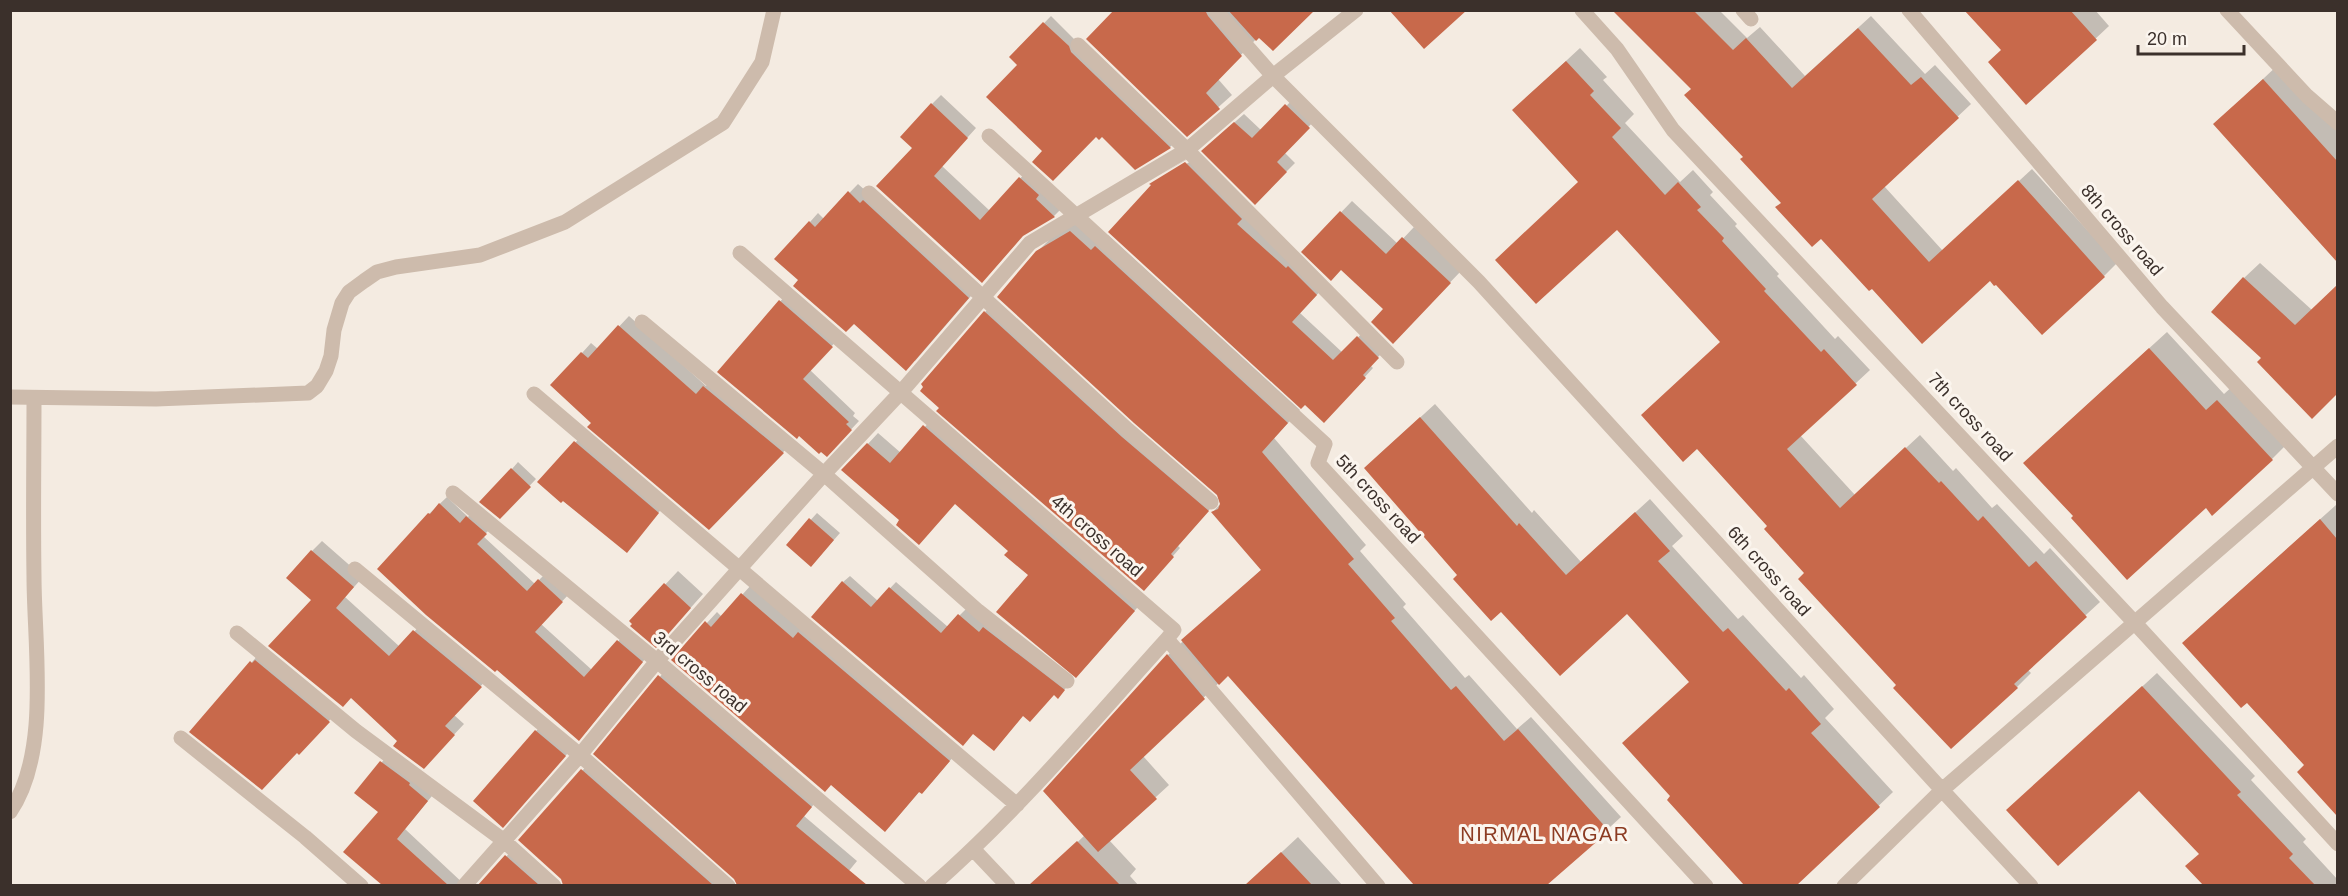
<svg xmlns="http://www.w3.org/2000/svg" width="2348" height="896" viewBox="0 0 2348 896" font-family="Helvetica,sans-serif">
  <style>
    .shadow { fill: #0003 }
    .building { fill: #c8694b }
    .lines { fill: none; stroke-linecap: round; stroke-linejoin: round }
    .service { stroke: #cdbbac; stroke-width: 15 }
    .minor { stroke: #cdbbac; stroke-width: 15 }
    .labels { text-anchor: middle; stroke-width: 6; stroke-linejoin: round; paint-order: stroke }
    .street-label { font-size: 18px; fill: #3b302b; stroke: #fbf5ee }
    .neighbourhood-label { font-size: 20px; letter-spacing: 1.5px; fill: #8c3b22; stroke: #fbf5ee }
  </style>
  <rect width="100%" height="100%" fill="#f4ebe1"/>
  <path class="shadow" d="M1116,10H1313L1259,36L1218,79L1232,95L1187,135Z
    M1614,10H1719L1747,38L1760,27L1805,76L1871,16L1925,74L1935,65L1971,104L1884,186L1943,251L2032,169L2117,263L2104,276L1996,283L1990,279L1872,287L1821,237L1782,203L1692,89Z
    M1966,10H2095L2109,26L2027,103L2002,49Z
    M1051,16L1176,141L1170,147L1135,168L1102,135H1096L1044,151L1019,65L1011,57Z
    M1580,48L1607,77L1603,80L1634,114L1625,123L1680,182L1693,170L1713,192L1710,195L1737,224L1735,226L1779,274L1777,276L1835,339L1838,336L1870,370L1800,435L1855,495L1920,435L1953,471L1956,468L1992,508L1997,504L2044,554L2050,548L2100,602L2027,669L2031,673L2017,687L1951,747L1898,685L1769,526L1722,342L1580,182L1527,97Z
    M2279,64L2338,128V259L2215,124Z
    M941,95L976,128L942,166L990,211L1029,169L1063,207L1054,216L1025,233L991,272L914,148L932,104Z
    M1295,97L1317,118L1284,152L1295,163L1255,203L1212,142L1244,114L1262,131Z
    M1195,154L1325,286L1300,313L1343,353L1367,328L1387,348L1370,365L1373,368L1333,412L1152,184L1193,160L1191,157L1159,176Z
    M858,184L977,289L915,361L854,322L800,280L810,222L818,213L824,219Z
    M1352,201L1398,244L1414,227L1461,271L1393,342L1385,309L1341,268L1303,252Z
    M1084,219L1104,238L1108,235L1300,410L1274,438L1366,545L1360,551L1406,604L1403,607L1465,678L1469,675L1517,729L1531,717L1621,817L1545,886H1416L1228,674L1143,756L1169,785L1109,840L1136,869L1130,876L1139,886H1054L1044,874L1085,835L1045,791L1168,655L1262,569L1213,512L1221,503L1219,494L1037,252L1051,238Z
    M2260,263L2312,310L2338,286V392L2312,417L2263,358L2244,278Z
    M788,293L839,338L810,370L855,413L853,416L859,421L827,455L752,332Z
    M992,305L1215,503L1178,546L1180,548L1151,581L985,312Z
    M629,316L706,386L714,377L792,443L709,528L593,423L582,353L591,343L598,349Z
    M2167,332L2224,394L2235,384L2289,442L2272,459L2206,506L2042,446Z
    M1435,404L1532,513L1534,510L1581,562L1650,499L1683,536L1672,546L1738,619L1743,615L1801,678L1804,675L1834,709L1825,718L1893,792L1795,886H1746L1669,800L1672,796L1690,681L1627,612L1501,610L1459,574L1380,454Z
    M935,416L1144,600L1087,665L1030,575L1010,550L955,503L901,520L844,470L878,433L901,453Z
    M586,431L668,501L627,551L539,482Z
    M518,462L536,479L500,517L512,469Z
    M447,497L468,517L474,510L493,526L483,536L535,584L546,573L569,594L541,624L592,670L625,634L649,654L586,732L429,514Z
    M2336,505L2338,507V812L2299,772L2306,765L2200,627Z
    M817,513L840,533L818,558L788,545Z
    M322,541L363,577L345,597L400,647L424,621L490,676L454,715L464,724L433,757L399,741L313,600L312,551Z
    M678,571L703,594L669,632L634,624L631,621Z
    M850,576L878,601L896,582L948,627L966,609L1070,683L1058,697L1054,693L1023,715L1000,743L843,582Z
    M752,584L959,750L932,782L920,791L895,820L831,783L673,660L717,612L722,617Z
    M259,654L336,713L307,745L297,751L191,731Z
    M668,667L820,797L804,816L857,861L843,878L851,886H739L736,878L596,754Z
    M2157,673L2255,776L2251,780L2306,839L2303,842L2338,880V886H2205L2188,866L2201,853L2139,788L2023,796Z
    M546,721L575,745L513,815L536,731Z
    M390,753L436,791L405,829L466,886H385L345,852L380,812L382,762Z
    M591,761L735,886H564L562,878L520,840Z
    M1298,837L1343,886H1245Z
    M515,847L560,886H480Z"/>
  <path class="building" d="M1114,10H1205L1208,16L1242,56L1206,93L1220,109L1187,137L1086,39Z
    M1228,10H1315L1273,51L1259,38L1256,41Z
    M1389,10H1467L1424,49Z
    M1612,10H1693L1733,50L1746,38L1792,88L1858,28L1911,85L1921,77L1959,118L1872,199L1929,262L2018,180L2105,277L2042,335L1996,285L1994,286L1990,281L1922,344L1872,289L1869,291L1821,239L1812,247L1775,207L1781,203L1740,159L1743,157L1684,95L1691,89Z
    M1964,10H2070L2097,40L2026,105L1988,62L2001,50Z
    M1043,22L1069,46L1071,52L1171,148L1135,170L1102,137L1099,140L1096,137L1053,181L1032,162L1042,151L986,97L1017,65L1009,57Z
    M1566,61L1594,91L1590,95L1621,128L1612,137L1665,195L1678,182L1701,207L1697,210L1724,238L1722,241L1766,289L1764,291L1821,352L1824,349L1857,385L1787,449L1840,508L1905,447L1939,483L1941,481L1978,521L1983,516L2029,567L2036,561L2087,617L2014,684L2018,688L1951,749L1893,688L1896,685L1798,579L1804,573L1764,529L1767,526L1697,449L1683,462L1641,415L1720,342L1617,230L1536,304L1495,260L1578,182L1512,110Z
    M2263,79L2337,161V262L2213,124Z
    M931,103L968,138L934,176L980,220L1019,177L1039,195L1036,199L1055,217L1023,236L982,283L876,186L912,148L900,137Z
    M1285,104L1310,128L1277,162L1287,172L1255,205L1201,151L1234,122L1252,138Z
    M1185,162L1242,219L1237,224L1286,268L1288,266L1317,295L1292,322L1333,360L1357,336L1379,358L1363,375L1366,378L1324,423L1305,405L1301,409L1108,232L1151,185L1149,184Z
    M848,191L860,203L863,200L969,298L906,371L854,324L846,332L793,286L798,280L774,259L809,221L815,227Z
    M1340,211L1386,254L1402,237L1451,283L1393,344L1371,322L1383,309L1341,270L1331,281L1301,252Z
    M1070,231L1091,250L1095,246L1288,423L1262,452L1354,559L1348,564L1395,618L1391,621L1451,690L1456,686L1504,741L1518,729L1609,831L1547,885H1414L1228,676L1219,685L1181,640L1261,570L1211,512L1218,509L1220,504L1217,495L1134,423L997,297L1036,251Z
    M2243,277L2295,325L2337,285V394L2312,419L2257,362L2261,358L2211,312Z
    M779,300L833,347L803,379L849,422L846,424L852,430L827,457L821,452L819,454L799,436L797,439L717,372Z
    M984,311L1122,437L1209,511L1171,554L1174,557L1144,591L936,411L939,408L920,391L923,387L921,384Z
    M618,325L696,394L703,386L784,453L709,530L587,427L591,423L550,385L581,352L588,358Z
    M2149,348L2206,410L2217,400L2273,460L2212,516L2206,508L2127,580L2071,518L2073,516L2023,463Z
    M1420,417L1517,526L1519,523L1566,575L1635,512L1670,551L1658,561L1723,632L1728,628L1786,691L1789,688L1821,724L1811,733L1880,807L1797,885H1744L1667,800L1670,796L1622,743L1689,682L1627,614L1560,676L1501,612L1491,621L1453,579L1457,575L1364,468Z
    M923,425L1135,611L1076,678L996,612L1028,575L1004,555L1008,551L955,504L919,545L896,525L899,520L841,470L867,443L890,463Z
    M574,441L659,513L627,553L563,501L561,503L537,482Z
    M511,468L531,487L500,519L479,502Z
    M439,503L460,523L466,516L487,534L477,544L527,591L538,579L563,602L535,632L584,677L617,640L643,662L579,741L497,670L495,672L426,615L377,569L428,513L430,514Z
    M809,518L834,540L811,567L786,545Z
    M2320,519L2337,539V816L2297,772L2304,765L2247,703L2241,708L2182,643Z
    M311,550L354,587L336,608L389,656L413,630L482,687L445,726L455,735L424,769L393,746L397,741L351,698L343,707L268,646L311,600L286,578Z
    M842,581L871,607L889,587L941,633L958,614L979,632L983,627L1065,690L1058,699L1054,695L1030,722L1023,716L994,751L973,734L963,746L811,617Z
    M664,583L691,608L656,648L630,626L632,624L629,621Z
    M741,593L793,638L798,632L950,761L922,794L919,792L885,832L831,785L825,792L671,660L705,621L711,627Z
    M1167,654L1205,699L1130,770L1157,799L1098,852L1043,791Z
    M255,660L330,722L299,755L297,753L262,790L189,732L250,661L252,663Z
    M658,675L812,807L796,826L867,885H737L734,879L593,754Z
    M2142,686L2241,792L2237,795L2293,854L2289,858L2315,885H2203L2185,866L2199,854L2139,791L2058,866L2006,810Z
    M535,730L566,756L503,828L473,801Z
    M380,761L410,783L409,785L428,801L397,839L448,885H382L343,852L378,812L354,793Z
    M581,769L713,885H563L561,879L518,840Z
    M1077,841L1120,885H1029Z
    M1281,852L1312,885H1245Z
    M505,855L539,885H478Z"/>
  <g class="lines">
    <path class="service" d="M10,397L156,399L308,393L317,386L326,371L331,356L334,330L342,303L349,292L364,281L377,272L396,267L480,255L565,222L723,123L762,62L774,10
      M10,812C51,752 34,647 34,576C33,517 34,458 34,399"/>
    <path class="minor" d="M1215,10L1273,76L1479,282L1942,790L2031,886
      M1582,10L1617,49L1673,130L2134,622L2338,844
      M1743,10L1751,19
      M1909,10L2162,307L2338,494
      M2227,10L2307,96L2338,123
      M1078,45L1187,150L1397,362
      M989,136L1325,444L1318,463L1706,886
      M869,193L1128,430L1211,502
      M740,253L1174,630L1167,639L1378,886
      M642,322L824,474L978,611L1067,681
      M534,394L1017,805
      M453,493L657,661L919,886
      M355,569L580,755L728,886
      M237,633L356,731L503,840L554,886
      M181,738L305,837L361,886
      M974,850L1008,886
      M464,886L580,755L657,661L824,474L902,391L1030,243L1187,150L1273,76L1356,10
      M932,886C1018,811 1091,723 1167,639
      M1844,886L1942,790L2338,446"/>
  </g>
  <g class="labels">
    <g class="street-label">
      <text transform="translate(2122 230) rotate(49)" y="6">8th cross road</text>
      <text transform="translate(1970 417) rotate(47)" y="6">7th cross road</text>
      <text transform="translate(1378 499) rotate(47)" y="6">5th cross road</text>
      <text transform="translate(1097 536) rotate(41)" y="6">4th cross road</text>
      <text transform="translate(1769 571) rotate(48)" y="6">6th cross road</text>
      <text transform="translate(700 672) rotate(40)" y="6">3rd cross road</text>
    </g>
    <g class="neighbourhood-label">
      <text x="1545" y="841">NIRMAL NAGAR</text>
    </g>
  </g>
  <rect width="2348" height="896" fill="none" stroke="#3b302b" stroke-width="24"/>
  <path d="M2138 45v9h106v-9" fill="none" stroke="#3b302b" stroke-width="3"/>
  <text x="2147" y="45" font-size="18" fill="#3b302b" stroke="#fbf5ee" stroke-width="4.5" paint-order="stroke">20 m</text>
</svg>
